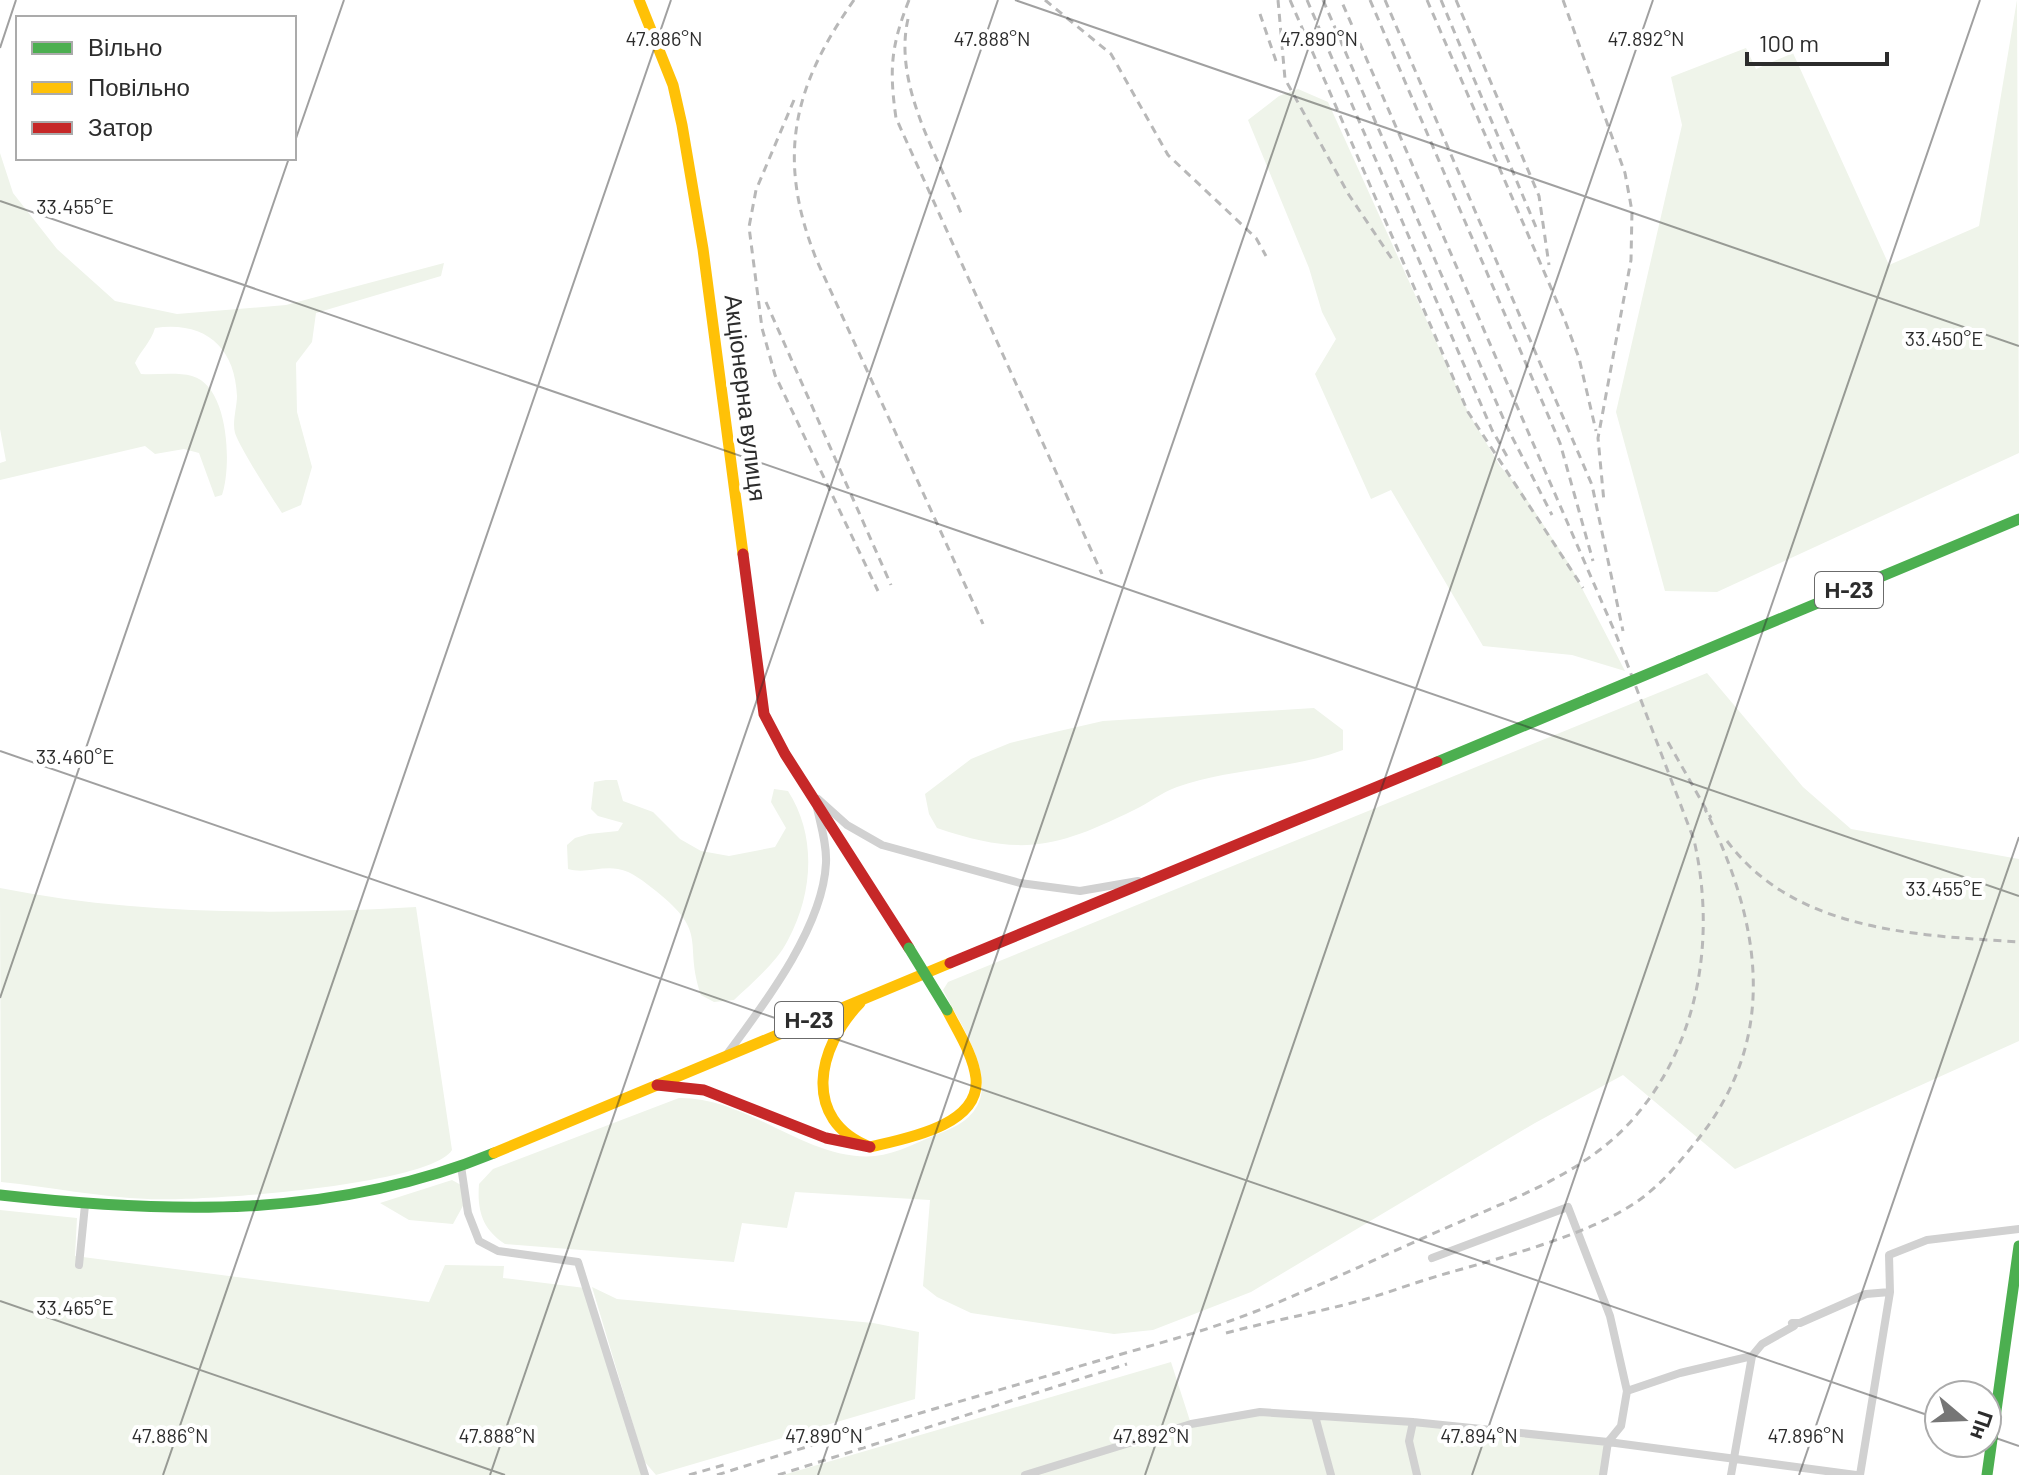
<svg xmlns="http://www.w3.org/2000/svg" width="2019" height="1475" viewBox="0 0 2019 1475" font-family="Barlow,sans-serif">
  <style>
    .green { fill: #eff4ea }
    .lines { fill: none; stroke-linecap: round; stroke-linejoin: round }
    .street { stroke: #d1d1d1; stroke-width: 8 }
    .fast { stroke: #4caf50; stroke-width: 11 }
    .slow { stroke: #ffc107; stroke-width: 11 }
    .jam { stroke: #c62828; stroke-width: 11 }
    .rail { stroke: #b8b8b8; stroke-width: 3; stroke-dasharray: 8 6; stroke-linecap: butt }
    .fast-bridge { stroke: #4caf50; stroke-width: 11 }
    .ticks { fill: none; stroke: #2c2c2c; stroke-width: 2; stroke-opacity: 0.45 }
    .labels { text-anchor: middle; stroke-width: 8; stroke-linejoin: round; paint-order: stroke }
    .shield { fill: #fff; stroke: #6b6b6b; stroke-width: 2 }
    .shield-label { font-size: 22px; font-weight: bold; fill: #2c2c2c }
    .street-label { font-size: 24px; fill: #2c2c2c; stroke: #fff }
    .ticks-label { font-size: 20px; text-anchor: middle; fill: #2c2c2c; stroke: #fff; stroke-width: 8; stroke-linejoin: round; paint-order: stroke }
  </style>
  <rect width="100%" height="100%" fill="#fff"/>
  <path class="green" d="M2017,0L2019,453L1717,592L1665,591L1616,412L1682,125L1671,77L1746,48L1756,69L1793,53L1889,265L1979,226Z
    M1298,89L1328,102L1468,412L1500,466L1520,489L1571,567L1625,671L1572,655L1483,646L1391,490L1371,499L1315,374L1336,339L1322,312L1309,268L1248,120L1279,96Z
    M0,153L13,193L57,249L115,301L177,314L286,305L444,263L441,276L316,313L312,342L296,363L297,412L312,467L301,505L282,513C271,496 241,450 235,433C232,422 237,407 237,396C235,346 204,321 155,328C151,342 141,350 135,363L141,374C157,375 177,372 192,376C229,386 232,466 222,495L215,497L199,453L184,449L155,454L145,446L0,480V463L6,461L0,429Z
    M1707,673L1803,787L1851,829L2019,859V1041L1735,1169L1623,1075L1535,1123L1251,1292L1153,1330L1114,1334L971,1313L937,1297L923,1286L930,1200L795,1192L787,1228L742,1223L734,1262L505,1244C482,1229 477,1210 479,1184L493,1169L679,1098C749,1097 807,1162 875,1156C897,1154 922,1140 943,1132C1018,1104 966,1036 943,990L948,982Z
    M1314,708L1343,730V750C1290,770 1231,768 1177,787C1162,792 1149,803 1134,810C1056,848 1022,857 937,828L929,814L925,794L971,759L1010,743L1055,732L1103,721Z
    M606,780H617L623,801L653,812L680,839L701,851L729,856L775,847L786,828L771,802L774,789L788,791C817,836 813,893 788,940C777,962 752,983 734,1000L714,1002L701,995C683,942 710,934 656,891C644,882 632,871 618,869C601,866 584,874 568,869L567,845L575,838L589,834L618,831L623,823L598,816L591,809L594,782Z
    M0,888C136,915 278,915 416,907L452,1150C429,1186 195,1202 148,1199C99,1197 50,1187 1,1182Z
    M452,1180L461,1185L464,1204L453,1224L409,1220L380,1203Z
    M0,1210L77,1218L75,1256L429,1302L445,1265L504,1266L503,1278L585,1288L645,1475H0Z
    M592,1287L617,1299L873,1323L919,1332L915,1399L656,1475L644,1461Z
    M1171,1362L1191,1424L1260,1412L1608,1442L1603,1475H783Z"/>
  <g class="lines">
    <path class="street" d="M818,799L847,825L882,845L1020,883L1080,891L1138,881
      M728,1053C765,1003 823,927 826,863C827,845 821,826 817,808
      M461,1166L468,1213L479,1241L498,1251L578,1262L645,1475
      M1432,1258L1568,1207L1610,1316L1627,1391L1621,1426L1608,1442
      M79,1265L85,1205
      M1627,1391L1680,1373L1752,1356L1762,1344L1794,1326L1792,1323H1800L1866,1294L1890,1292L1889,1255L1927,1240L2019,1229
      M1315,1416L1331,1475
      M1413,1422L1409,1441L1417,1475
      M1025,1475L1191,1424L1260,1412L1413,1422L1608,1442L1856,1475
      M1603,1475L1608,1442
      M1731,1475L1752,1356
      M1860,1475L1890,1292"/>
    <path class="fast" d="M1679,661L2019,519
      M1437,762L1588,699
      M0,1195C169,1214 333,1219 494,1153
      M1987,1475L2019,1246"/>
    <path class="slow" d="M639,0L673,85L682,125L703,249L743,554
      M860,1003C817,1047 801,1120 870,1147C904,1139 981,1126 976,1078C973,1054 958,1032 947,1010
      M494,1153L950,963"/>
    <path class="jam" d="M743,554L764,714L785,754L909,948
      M950,963L1437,762
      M657,1085L704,1090L826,1138L870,1147"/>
    <path class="rail" d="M854,0C792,88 776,159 817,261L983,624
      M909,0C891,46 889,69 896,118L1102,574
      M1045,0L1111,54L1168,155L1256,238L1266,256
      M1278,0L1285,79L1349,195L1394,262
      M1290,0L1468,412L1583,588
      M1307,0L1492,430L1508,458
      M1323,0L1507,427L1552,515
      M1370,0L1560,443L1593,561
      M1385,0L1592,485L1623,631
      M1427,0L1564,318L1579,358L1596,431
      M1441,0L1538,232
      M1456,0L1539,196L1549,265
      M1563,0L1625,173L1632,211L1631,260L1598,438L1604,502
      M1260,14L1276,61
      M908,19C893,84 937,155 961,213
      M794,100L756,190L749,227L762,328L775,375L878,591
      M766,302L891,585
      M1668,742L1711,818
      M1727,841C1795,932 1916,935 2019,942
      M1226,1333C1275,1320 1325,1311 1373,1297C1398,1289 1423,1280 1448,1273C1504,1257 1587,1235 1635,1203C1659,1187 1677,1165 1695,1143C1781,1038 1761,923 1705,809
      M689,1475L727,1464
      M717,1475C832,1438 948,1405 1064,1371C1125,1352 1189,1337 1249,1314C1313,1289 1376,1259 1439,1231C1506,1201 1583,1176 1633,1119C1700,1043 1716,936 1694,840L1617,637L1341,0
      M778,1475L1127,1364"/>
    <path class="fast-bridge" d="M1588,699L1679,661
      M909,948L947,1010"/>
  </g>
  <path class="ticks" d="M1015,0L2019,346M0,48L16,0M294,144L344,0M0,201L2019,896M0,751L1939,1419M0,998L289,158M0,1301L505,1475M1987,1435L2019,1446M163,1475L671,0M490,1475L998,0M818,1475L1325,0M1145,1475L1653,0M1472,1475L1980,0M1799,1475L2019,837"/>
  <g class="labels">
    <g class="shield">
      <rect x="1815" y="572" width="68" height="36" rx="6"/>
      <rect x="775" y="1002" width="68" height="36" rx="6"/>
    </g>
    <g class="shield-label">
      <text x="1849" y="598">Н-23</text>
      <text x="809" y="1028">Н-23</text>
    </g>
    <g class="street-label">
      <text transform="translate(745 398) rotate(83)" y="8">Акціонерна вулиця</text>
    </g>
  </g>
  <g class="ticks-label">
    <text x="664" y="46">47.886°N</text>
    <text x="992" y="46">47.888°N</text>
    <text x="1319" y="46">47.890°N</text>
    <text x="1646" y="46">47.892°N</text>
    <text x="75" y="214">33.455°E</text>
    <text x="1944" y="346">33.450°E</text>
    <text x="75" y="764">33.460°E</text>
    <text x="1944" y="896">33.455°E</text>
    <text x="75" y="1315">33.465°E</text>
    <text x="170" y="1443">47.886°N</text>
    <text x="497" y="1443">47.888°N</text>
    <text x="824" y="1443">47.890°N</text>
    <text x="1151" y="1443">47.892°N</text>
    <text x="1479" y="1443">47.894°N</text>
    <text x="1806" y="1443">47.896°N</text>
  </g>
  <rect x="16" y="16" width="280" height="144" fill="#ffffff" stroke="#ababab" stroke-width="2"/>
  <rect x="32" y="42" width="40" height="12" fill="#4caf50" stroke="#ababab" stroke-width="2"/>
  <text x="88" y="56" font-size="24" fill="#2c2c2c">Вільно</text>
  <rect x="32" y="82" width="40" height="12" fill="#ffc107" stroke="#ababab" stroke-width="2"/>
  <text x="88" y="96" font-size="24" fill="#2c2c2c">Повільно</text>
  <rect x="32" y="122" width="40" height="12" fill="#c62828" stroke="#ababab" stroke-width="2"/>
  <text x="88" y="136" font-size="24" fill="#2c2c2c">Затор</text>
  <g transform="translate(1963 1419) rotate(109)"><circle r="38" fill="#ffffff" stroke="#ababab" stroke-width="2"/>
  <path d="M0-6L14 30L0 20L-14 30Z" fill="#767676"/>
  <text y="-12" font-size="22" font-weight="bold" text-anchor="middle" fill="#2c2c2c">Пн</text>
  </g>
  <path d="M1747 52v12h140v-12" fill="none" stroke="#2c2c2c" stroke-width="4"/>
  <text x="1759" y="52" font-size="24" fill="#2c2c2c" stroke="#ffffff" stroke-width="6" paint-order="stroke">100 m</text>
</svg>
